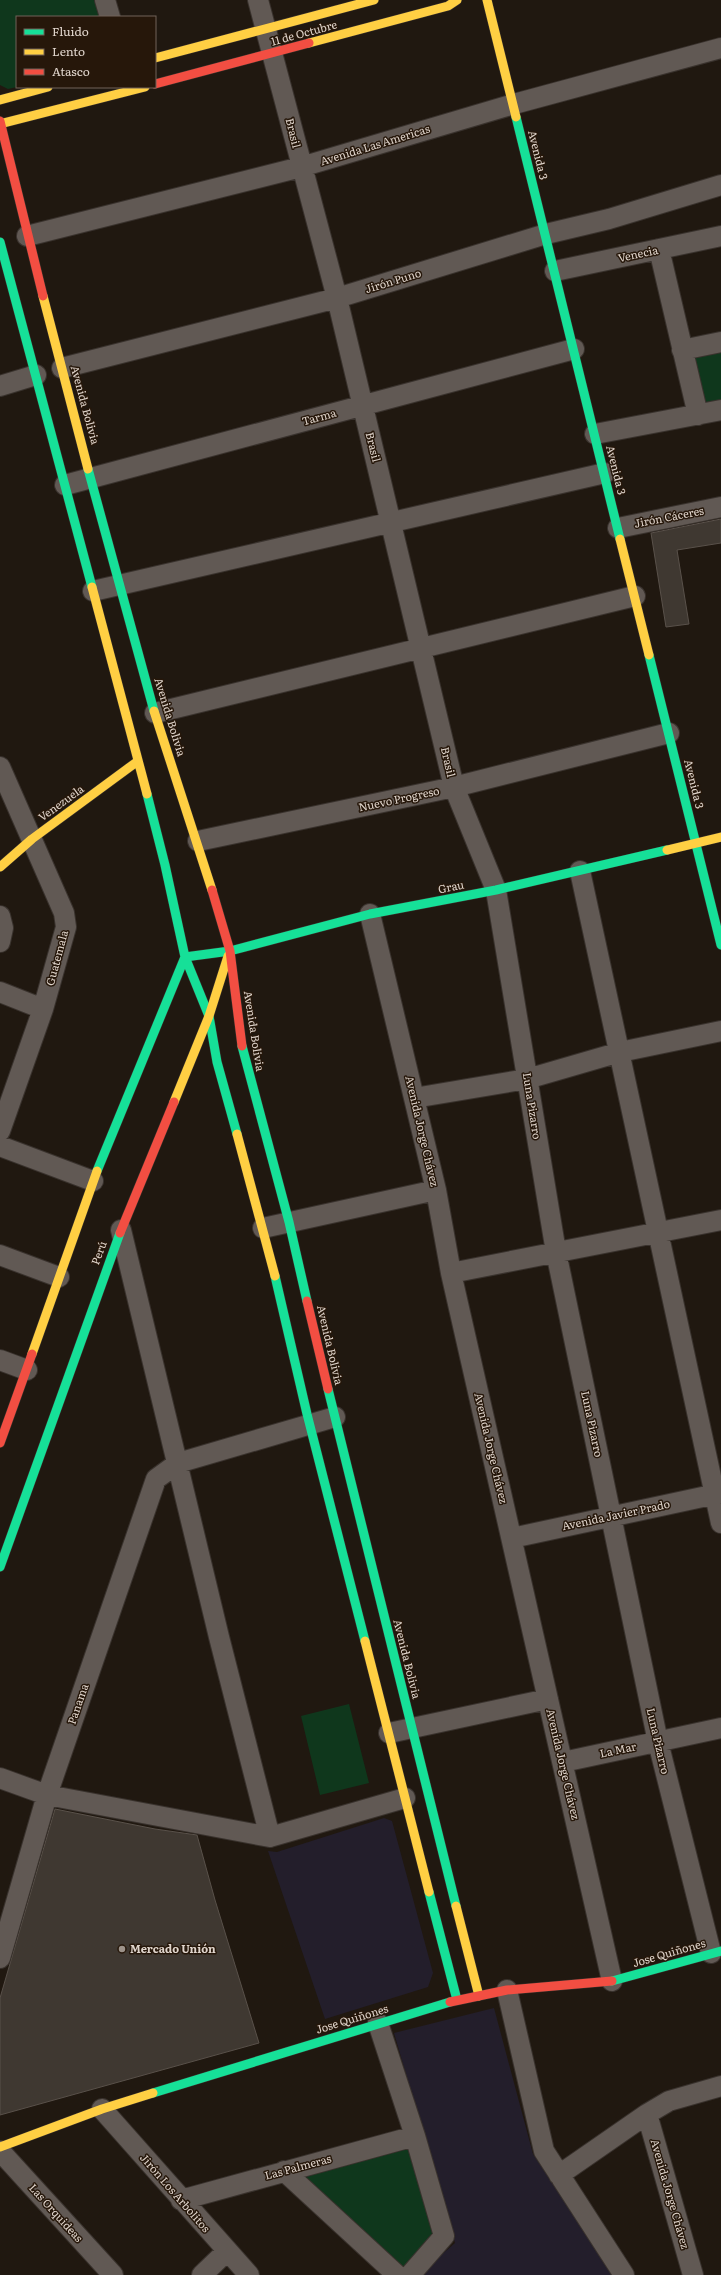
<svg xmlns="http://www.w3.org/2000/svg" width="721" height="2275" viewBox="0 0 721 2275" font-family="Literata,serif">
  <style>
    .education { fill: #231e2b }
    .green { fill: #0f371c }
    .building { fill: #3f3831; stroke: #59514a }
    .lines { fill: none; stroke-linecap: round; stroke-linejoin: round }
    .street-casing { stroke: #39322d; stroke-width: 22 }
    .fast-casing { stroke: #39322d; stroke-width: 10 }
    .slow-casing { stroke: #39322d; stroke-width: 10 }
    .jam-casing { stroke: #39322d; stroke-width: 10 }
    .street { stroke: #615954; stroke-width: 20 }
    .fast { stroke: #16e098; stroke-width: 9 }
    .slow { stroke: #ffcf43; stroke-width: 9 }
    .jam { stroke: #f24e42; stroke-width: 9 }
    .poi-dot { fill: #9d938a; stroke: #26170a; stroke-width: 1.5 }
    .labels { text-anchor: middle; stroke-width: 3; stroke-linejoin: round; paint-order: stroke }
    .street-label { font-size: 11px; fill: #e0d5cc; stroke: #26170a }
    .poi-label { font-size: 11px; font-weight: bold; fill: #e0d5cc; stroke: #26170a; text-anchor: start }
  </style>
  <rect width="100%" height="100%" fill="#201810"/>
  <path class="education" d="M384,1818L392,1821L433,1973L428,1987L325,2019L268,1851L277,1852Z
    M494,2008L533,2154L613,2275H418L455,2243L394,2033Z"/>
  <path class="green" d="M0,0H100L105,17H17V87L8,89L0,85Z
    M721,351V408L704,411L692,358Z
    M349,1704L369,1783L320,1795L301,1716Z
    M409,2144L437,2233L405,2272L297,2174Z"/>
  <path class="building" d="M721,519V543L677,550L689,624L666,627L651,533Z
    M55,1809L155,1829L197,1835L215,1900L259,2043L0,2115V1998Z"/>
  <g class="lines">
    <defs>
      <path id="street" d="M105,0L110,17
        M258,0L337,298L454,787L496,890L556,1252L658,1742L711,1953
        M27,236L301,167L514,104L721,48
        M659,249L698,415
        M555,271L721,236
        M682,350L721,342
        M62,368L337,298L546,234L609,219L721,185
        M0,386L36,375
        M595,434L721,410
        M65,485L574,349
        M618,528L721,507
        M93,591L605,473
        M155,713L635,596
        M0,767L64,913L66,927L43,1009L0,1131
        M198,841L454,787L669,733
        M580,871L721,1523
        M370,914L436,1190L451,1273L612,1981
        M0,916L3,928L0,942
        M0,992L43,1009
        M414,1098L527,1079L620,1052L721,1031
        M0,1146L93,1181
        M263,1228L436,1190
        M121,1230L219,1637L270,1837
        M0,1255L59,1277
        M451,1273L721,1220
        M0,1360L27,1370
        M512,1538L721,1493
        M389,1733L548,1699
        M563,1762L721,1728
        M0,1778L47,1795L270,1837L405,1798
        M0,1958L47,1795L156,1479L178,1463L335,1417
        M507,1990L544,2151L624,2275
        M378,2023L415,2136L444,2236L410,2275
        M102,2109L249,2275
        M647,2114L693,2275
        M0,2151L113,2275
        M284,2171L397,2275
        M559,2175L647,2114L669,2101L721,2086
        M181,2200L415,2136
        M202,2275L227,2251"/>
      <path id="fast" d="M516,117L620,539
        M0,242L92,587
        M88,469L154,711
        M649,655L721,945
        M147,794L165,865L185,957L209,1016L217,1062L237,1134
        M185,957L230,951L370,914L496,890L667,850
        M242,1046L289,1222L307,1301
        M97,1171L185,957
        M275,1276L307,1414L365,1641
        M328,1389L456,1906
        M0,1567L120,1233
        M429,1892L457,2000
        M612,1981L721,1951
        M153,2093L450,2002"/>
      <path id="slow" d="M487,0L516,117
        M309,43L448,6L457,0
        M155,58L374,0
        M0,100L48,87
        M0,124L145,87
        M43,296L88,469
        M620,539L649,655
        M92,587L147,794
        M154,711L212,890
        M667,850L721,837
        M0,867L32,839L138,761
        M174,1102L209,1016L228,956
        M237,1134L275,1276
        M32,1354L97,1171
        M365,1641L429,1892
        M456,1906L479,1996
        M0,2147L102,2109L153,2093"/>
      <path id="jam" d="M155,84L309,43
        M0,121L43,296
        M212,890L230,951L242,1046
        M120,1233L174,1102
        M307,1301L328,1389
        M0,1443L32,1354
        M450,2002L507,1990L612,1981"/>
    </defs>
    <use href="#street" class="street-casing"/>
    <use href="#fast" class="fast-casing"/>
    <use href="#slow" class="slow-casing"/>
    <use href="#jam" class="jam-casing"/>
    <use href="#street" class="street"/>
    <use href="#fast" class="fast"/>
    <use href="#slow" class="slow"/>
    <use href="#jam" class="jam"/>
  </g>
  <circle class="poi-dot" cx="122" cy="1949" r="4"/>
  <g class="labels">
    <g class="street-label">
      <text transform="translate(304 33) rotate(-15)" y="4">11 de Octubre</text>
      <text transform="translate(293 133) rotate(76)" y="4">Brasil</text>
      <text transform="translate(375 145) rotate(-17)" y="4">Avenida Las Americas</text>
      <text transform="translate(538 155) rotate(76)" y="4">Avenida 3</text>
      <text transform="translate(638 254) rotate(-12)" y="4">Venecia</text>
      <text transform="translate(393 281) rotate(-17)" y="4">Jirón Puno</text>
      <text transform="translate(85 405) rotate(75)" y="4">Avenida Bolivia</text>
      <text transform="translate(319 417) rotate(-15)" y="4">Tarma</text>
      <text transform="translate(373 447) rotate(76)" y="4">Brasil</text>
      <text transform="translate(616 470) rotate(76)" y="4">Avenida 3</text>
      <text transform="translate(669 517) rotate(-11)" y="4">Jirón Cáceres</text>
      <text transform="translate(170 717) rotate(73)" y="4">Avenida Bolivia</text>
      <text transform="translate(448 762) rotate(77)" y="4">Brasil</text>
      <text transform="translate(694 784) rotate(76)" y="4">Avenida 3</text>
      <text transform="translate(399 799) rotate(-12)" y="4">Nuevo Progreso</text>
      <text transform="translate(61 803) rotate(-36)" y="4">Venezuela</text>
      <text transform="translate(451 887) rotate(-11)" y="4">Grau</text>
      <text transform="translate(57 958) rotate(-75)" y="4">Guatemala</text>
      <text transform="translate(254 1031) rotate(81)" y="4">Avenida Bolivia</text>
      <text transform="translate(532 1106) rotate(81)" y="4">Luna Pizarro</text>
      <text transform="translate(422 1131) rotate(77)" y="4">Avenida Jorge Chávez</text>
      <text transform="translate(99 1253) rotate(-70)" y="4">Perú</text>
      <text transform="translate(330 1345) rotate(77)" y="4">Avenida Bolivia</text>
      <text transform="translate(592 1424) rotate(78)" y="4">Luna Pizarro</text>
      <text transform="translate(491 1448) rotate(77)" y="4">Avenida Jorge Chávez</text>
      <text transform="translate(616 1515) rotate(-12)" y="4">Avenida Javier Prado</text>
      <text transform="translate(407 1659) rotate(76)" y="4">Avenida Bolivia</text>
      <text transform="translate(78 1704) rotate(-71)" y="4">Panama</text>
      <text transform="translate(658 1741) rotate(77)" y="4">Luna Pizarro</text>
      <text transform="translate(618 1750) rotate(-12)" y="4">La Mar</text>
      <text transform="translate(563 1764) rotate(77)" y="4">Avenida Jorge Chávez</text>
      <text transform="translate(669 1953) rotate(-16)" y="4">Jose Quiñones</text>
      <text transform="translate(352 2019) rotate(-17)" y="4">Jose Quiñones</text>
      <text transform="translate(298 2167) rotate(-15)" y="4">Las Palmeras</text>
      <text transform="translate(175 2193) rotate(49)" y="4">Jirón Los Arbolitos</text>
      <text transform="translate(670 2194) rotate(74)" y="4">Avenida Jorge Chávez</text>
      <text transform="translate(56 2213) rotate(48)" y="4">Las Orquideas</text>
    </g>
    <g class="poi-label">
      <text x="130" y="1953">Mercado Unión</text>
    </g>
  </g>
  <rect x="16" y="16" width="140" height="72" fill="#26170a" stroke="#706358"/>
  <rect x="24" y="29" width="20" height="6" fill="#16e098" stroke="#706358"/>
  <text x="52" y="36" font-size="12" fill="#e0d5cc">Fluido</text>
  <rect x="24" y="49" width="20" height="6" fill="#ffcf43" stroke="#706358"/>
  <text x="52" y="56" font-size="12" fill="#e0d5cc">Lento</text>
  <rect x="24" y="69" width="20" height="6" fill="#f24e42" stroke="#706358"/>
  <text x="52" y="76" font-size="12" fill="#e0d5cc">Atasco</text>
</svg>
